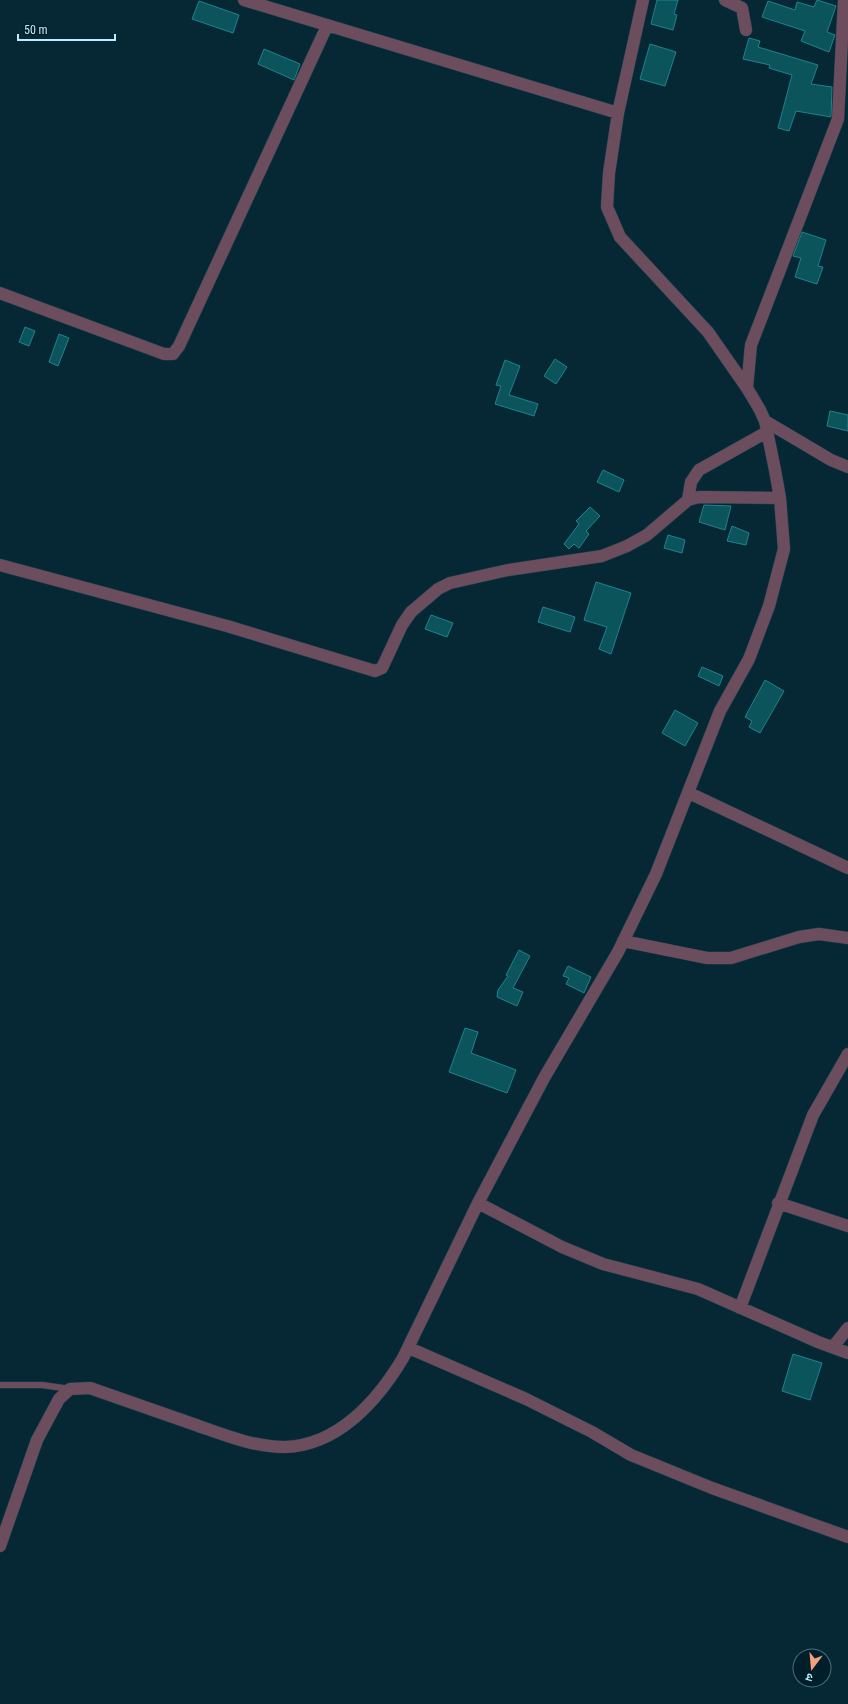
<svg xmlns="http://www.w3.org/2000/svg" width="848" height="1704" viewBox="0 0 848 1704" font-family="'Roboto Condensed','Noto Sans Devanagari',sans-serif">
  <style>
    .building { fill: #0c545b; stroke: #1f838d }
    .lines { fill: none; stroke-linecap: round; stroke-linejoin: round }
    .lane-casing { stroke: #204350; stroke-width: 7 }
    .street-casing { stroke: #204350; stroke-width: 13 }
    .lane { stroke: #6c4d5e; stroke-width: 6 }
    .street { stroke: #6c4d5e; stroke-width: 12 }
  </style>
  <rect width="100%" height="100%" fill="#062834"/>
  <path class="building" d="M657,0H678L674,14L677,15L673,30L651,24Z
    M817,0L836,6L827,32L835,35L829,52L801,41L805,31L762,17L768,1L795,10L797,2L814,7Z
    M199,1L239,15L233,33L192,19Z
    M749,38L760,41L758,47L818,65L811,84L832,87L831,117L796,111L789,131L778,128L792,75L769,68L770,65L743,59Z
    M650,44L676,52L665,86L640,79Z
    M264,49L300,64L294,80L258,64Z
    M802,232L826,240L818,266L823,267L817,284L795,277L801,258L793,256Z
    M25,327L35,331L29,346L19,342Z
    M59,334L69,338L58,366L49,362Z
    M555,359L567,367L556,384L544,376Z
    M505,360L520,366L509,395L538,404L534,416L495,404L501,386L496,385Z
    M830,411L848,415V431L827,426Z
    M603,470L624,480L619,492L597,482Z
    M704,505L731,506L725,530L699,522Z
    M590,507L600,516L586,531L589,534L579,548L574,544L569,549L564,544L579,524L576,521Z
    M732,526L749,533L746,545L727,541Z
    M668,535L685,540L682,553L664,548Z
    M596,582L631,593L611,654L599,649L607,627L584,620Z
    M543,607L575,617L570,632L538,622Z
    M431,615L453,623L447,637L425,629Z
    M702,667L723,676L719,686L698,676Z
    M765,680L784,691L760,733L749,727L752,721L745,717Z
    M675,710L698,723L685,746L662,733Z
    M519,950L530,956L513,988L523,992L517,1006L497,997L498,990L508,976L506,975Z
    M568,966L591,977L584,993L566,984L569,978L563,976Z
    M465,1028L478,1032L471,1053L516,1070L507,1093L449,1072Z
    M793,1354L822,1363L810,1400L782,1391Z"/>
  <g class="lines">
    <defs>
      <path id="lane" d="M0,1385H42L70,1389"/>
      <path id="street" d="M244,0L618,113
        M725,0L742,8L746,30
        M0,293L164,354H173L179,346L327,26
        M747,388L751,345L838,119L844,0
        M765,421L831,460L848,467
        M688,500L691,482L699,470L767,432
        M0,565L227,626L375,671L382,668L402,625L411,612L438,589L450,583L508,570L602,556L627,546L647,535L688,500L699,497L780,498
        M689,793L848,868
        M623,941L707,958H731L799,937L819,934L848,938
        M478,1203L562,1247L603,1264L698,1289L818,1342L848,1353
        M778,1203L848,1226
        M740,1308L813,1115L848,1054
        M833,1347L848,1328
        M409,1348L526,1399L592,1432L631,1455L712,1488L848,1537
        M0,1546L37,1440L59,1399L70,1389L90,1388C125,1400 159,1412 193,1424C222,1434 253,1447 284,1447C338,1446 378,1400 403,1358L478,1203L544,1078L618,952L656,874L720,711L749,659L769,606L784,549L780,498L775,470L765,421L760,410L747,388L708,332L620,237L607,207L609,173L618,113L643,0"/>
    </defs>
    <use href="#lane" class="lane-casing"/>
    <use href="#street" class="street-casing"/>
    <use href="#lane" class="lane"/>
    <use href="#street" class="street"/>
  </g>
  <g transform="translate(812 1668) rotate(196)"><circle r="19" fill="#001f2a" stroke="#4c717f"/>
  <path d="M0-3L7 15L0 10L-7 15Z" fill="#f1a17c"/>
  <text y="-6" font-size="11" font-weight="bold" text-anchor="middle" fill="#bdebff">उ</text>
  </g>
  <path d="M18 34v6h97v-6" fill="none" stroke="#bdebff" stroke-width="2"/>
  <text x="24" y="34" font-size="12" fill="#bdebff" stroke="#001f2a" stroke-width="3" paint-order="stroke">50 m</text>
</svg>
